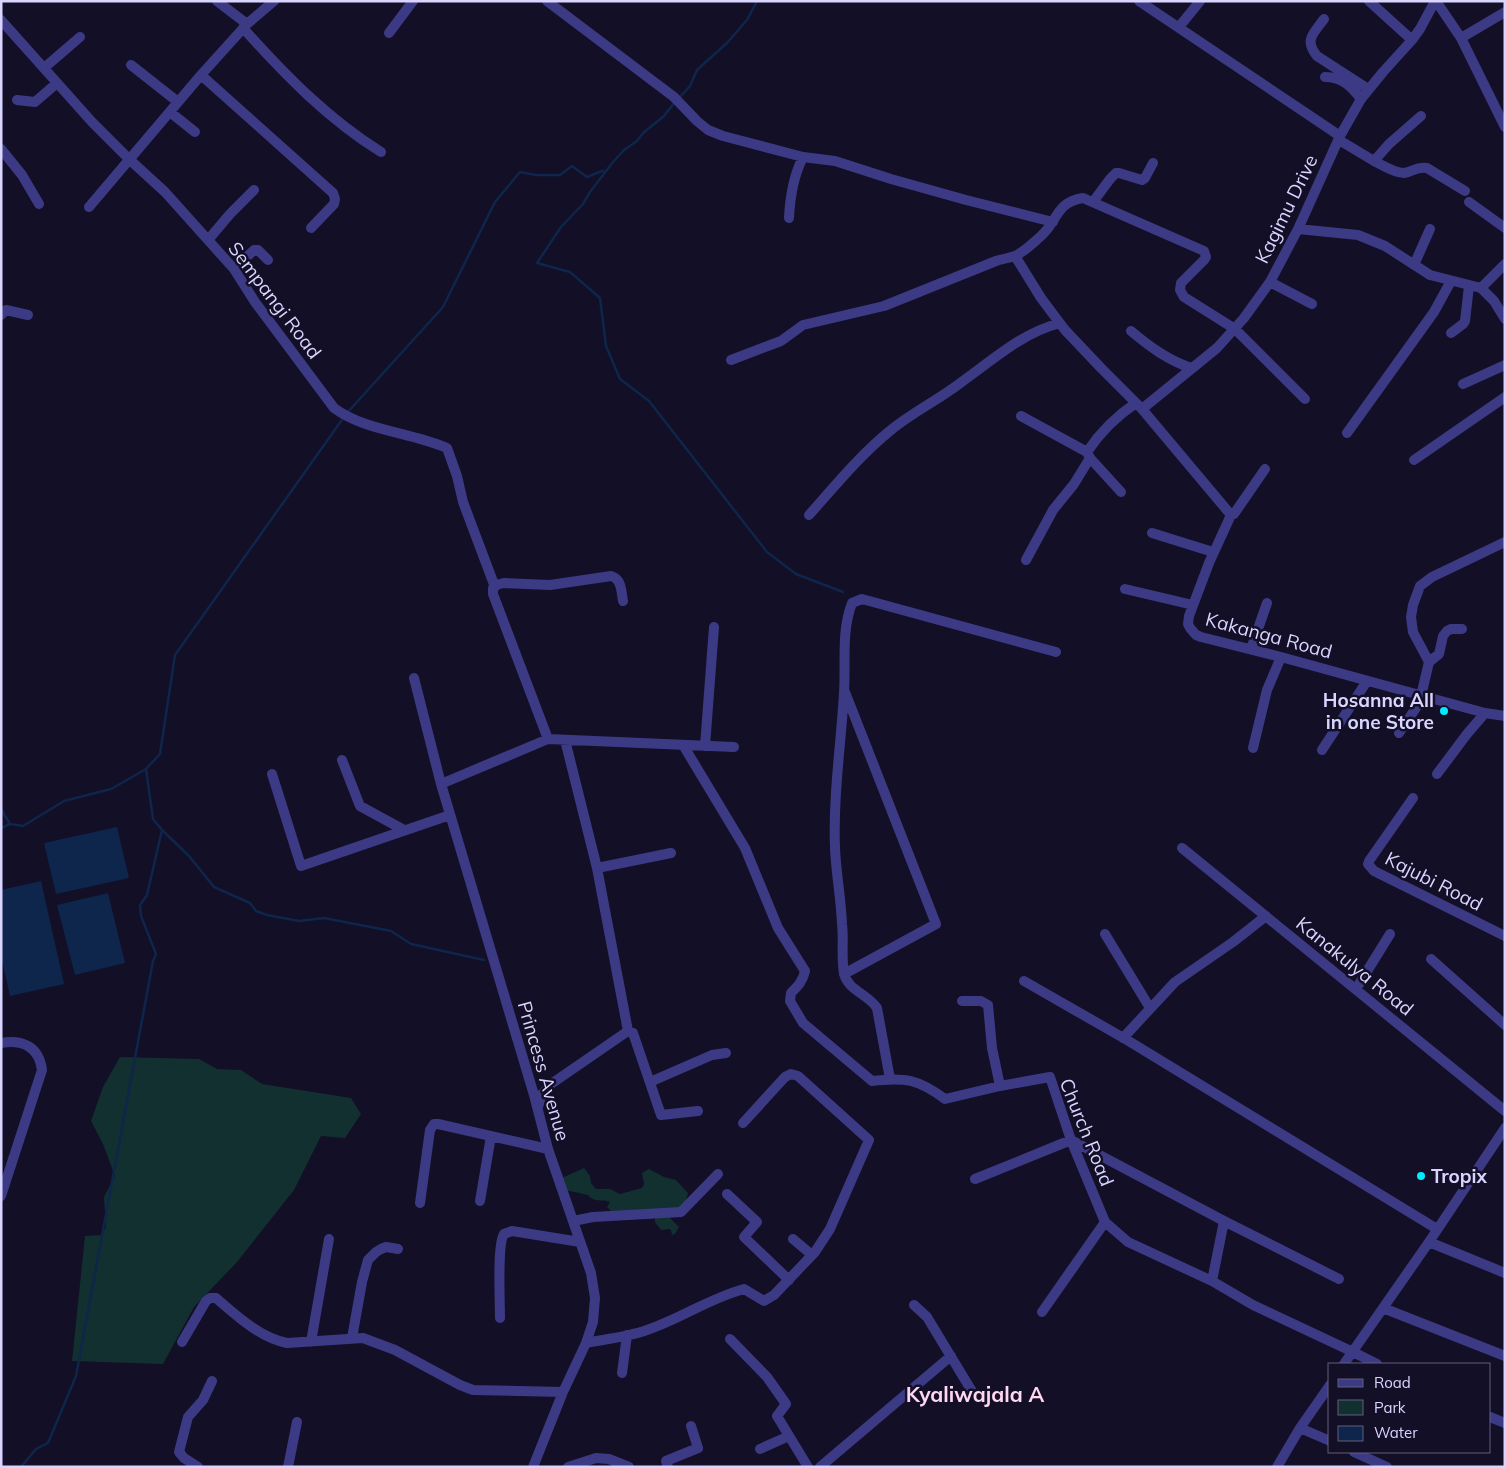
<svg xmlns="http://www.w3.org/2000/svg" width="1506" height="1468" viewBox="0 0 1506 1468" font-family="Mulish,sans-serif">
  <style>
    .green { fill: #12302f }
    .water { fill: #0e264b }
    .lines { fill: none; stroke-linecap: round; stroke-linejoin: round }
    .stream { stroke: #0e264b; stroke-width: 2.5 }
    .minor { stroke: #3c3a85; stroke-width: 10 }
    .poi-dot { fill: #01eafe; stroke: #130f26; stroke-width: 2 }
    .labels { text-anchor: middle; stroke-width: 5; stroke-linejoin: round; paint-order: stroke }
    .street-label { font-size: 19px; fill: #d9d5ff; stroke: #130f26 }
    .poi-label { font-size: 19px; font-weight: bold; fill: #d9d5ff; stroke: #130f26; text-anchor: end }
    .quarter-label { font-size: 21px; font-weight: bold; fill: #ffd7f1; stroke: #130f26 }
  </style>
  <rect width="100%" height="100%" fill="#130f26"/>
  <path class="green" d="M120,1057L199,1059L217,1069L241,1070L262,1084L351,1098L361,1114L345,1138L321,1136L294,1190L237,1262L194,1307L163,1364L72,1361L85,1236L102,1235L106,1227L104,1197L115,1176L103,1144L91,1121L103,1087Z
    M584,1168L590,1176L591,1183L596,1189H610L620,1194L642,1188L644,1184L642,1173L649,1169L664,1177L676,1180L688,1193L686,1201L670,1218L679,1227L675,1234L672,1235L671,1230L669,1229L661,1230L655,1222V1216L611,1211L607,1207L610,1202C603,1198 595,1204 588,1195L570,1191L564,1192L562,1178Z"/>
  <path class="water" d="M117,827L129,878L56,894L44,843Z
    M41,881L64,984L10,996L1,956V890Z
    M108,893L125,963L75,975L57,905Z"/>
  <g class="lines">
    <path class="stream" d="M679,98L690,86L697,70L727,43L747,20L757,1
      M675,102L664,116L643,133L637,141L624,150L613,162L590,192L583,204L561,227L537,263L570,272L600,298L606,346L620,379L649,401L767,552L796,574L843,592
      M347,413L443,307L495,202L520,172L536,175H560L572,166L587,177L602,171L605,172
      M1,809L10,824
      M1,828L10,824L23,826L64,801L111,789L146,769L160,754L175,655L344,417
      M162,830L189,856L214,887L250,903L256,911L267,915L299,921L324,918L391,931L411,944L484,960
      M21,1467L36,1449L48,1443L76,1376L153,961L156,954L141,916L140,905L147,895L162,830L153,819L146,769"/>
    <path class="minor" d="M217,1L247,24L274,1
      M547,1L674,97L697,121L708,130L723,136L803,157
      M1139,1L1340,136
      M1369,1L1412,40
      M1436,1L1461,38L1505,127
      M1324,19C1313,34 1304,40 1317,56L1368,89
      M1,20L92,122L130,160L165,192L234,269L255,302L334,408C365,431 410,432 447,448L457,476L463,502L495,587
      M1179,27L1200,1
      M243,28C285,75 328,119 381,152
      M389,33L413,1
      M1461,38L1505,12
      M131,65L178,102
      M44,68L80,37
      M201,75L333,193L335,199L334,204L311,228
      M1325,77C1342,77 1351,86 1361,99
      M17,100L35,102L57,83
      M170,112L195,132
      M1339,140L1374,161L1389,144L1421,116
      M1,149L22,175L39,204
      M1374,161C1382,165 1394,173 1404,173C1413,172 1416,166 1427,168L1465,191
      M1093,202L1110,179L1116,173H1119L1142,180L1145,178L1153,163
      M1469,202L1505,228
      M89,207L201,75L247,24
      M789,218C790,196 793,177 803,157L835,161L891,179L966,200L1053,222
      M1298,229L1358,235L1385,246L1430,275L1481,288L1494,301L1505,319
      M208,240L230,214L254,190
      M1015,256L1041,298L1065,330L1101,368L1142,409L1231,515L1209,563L1189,616L1188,624L1190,628L1196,635L1201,637L1281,657L1485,713L1505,716
      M1414,265L1430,229
      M234,269L254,250H258L268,260
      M1270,282L1312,304
      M1481,288L1505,264
      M1,315L6,310L28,315
      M1131,331C1150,347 1168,360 1191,368
      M1451,333L1463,324L1465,321L1469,286
      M731,360L781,341L803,325L884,306L996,261C1002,259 1009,258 1015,256C1024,252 1033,243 1041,236C1058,221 1056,202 1083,198L1204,251L1206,257L1204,260L1181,283L1180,290L1184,297L1235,329L1305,399
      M1463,384L1505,365
      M1142,409L1217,348L1244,318L1270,282L1298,229L1340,136L1361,99L1383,72L1412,40L1420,29L1435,1
      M1021,416L1087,452
      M1347,433L1434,312L1451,281
      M1090,458L1121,492
      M1414,460L1505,397
      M809,515C835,486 860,455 891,430C913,412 940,399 963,381C994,359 1022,333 1060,323
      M1231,515L1234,514L1265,469
      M1152,533L1213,552
      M1026,560L1053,510L1074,484L1090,458L1087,452C1101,431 1115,417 1136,403
      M1125,589L1193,605
      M1251,649L1267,603
      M1429,662L1439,654L1443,636L1447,631L1451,629H1462
      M414,678L441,784L534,1095L548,1149L591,1273L595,1298L593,1322L586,1343L563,1392L533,1467
      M1421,696L1429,662L1413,632L1411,617L1413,605L1420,586L1432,577L1505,542
      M1399,733L1424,696
      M548,739L493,594V588L496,585L504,583L550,585L611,576C622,579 621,591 623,601
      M565,740L597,868L628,1031L633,1033L661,1115L698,1111
      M683,745L745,848L778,928L805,971C803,981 798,986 791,993L790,1001L803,1023L872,1081C905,1077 918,1079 945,1099L1000,1086L1050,1077L1071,1140L1105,1222L1128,1242L1212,1281L1253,1305L1353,1352L1377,1364
      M705,746L714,627
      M1253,748L1267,690L1281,657
      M1322,750L1367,681
      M342,760L360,806L404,830
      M272,774L301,866L450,815
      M1437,774L1467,734L1485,713
      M441,784L548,739L734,747
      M1413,798L1369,861L1368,864L1374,871L1505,936
      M1182,848L1505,1111
      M597,868L671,853
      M1105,934L1150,1008
      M1431,959L1505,1025
      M844,974L936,924L845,692
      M1024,981L1127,1040L1437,1229
      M1356,989L1390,934
      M962,1001H981L988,1005L992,1048L1000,1086
      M1123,1038L1175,982L1233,942L1266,916
      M1,1043C23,1039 39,1047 42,1070L1,1196
      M890,1079L877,1008C868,994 847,990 844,973C841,957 844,940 842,924C841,898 836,873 835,848C833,796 841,744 844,693C846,662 841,632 852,603L862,599L1056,652
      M650,1082L712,1055L726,1053
      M538,1107L542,1094L551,1084L628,1031
      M975,1179L1071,1140L1224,1221L1339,1279
      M727,1194L757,1222L744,1237L789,1280
      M480,1201L491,1136
      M420,1203L430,1130L434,1124H438L548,1149
      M573,1221L593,1217L681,1212L718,1174
      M793,1239L812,1255
      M1429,1242L1505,1273
      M1212,1281L1224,1221
      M914,1305L927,1317L973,1393
      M1383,1308L1505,1356
      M1042,1312L1105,1222
      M500,1318C500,1302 497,1244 504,1234L512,1231L580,1242
      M352,1338L362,1282L368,1260L376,1252L381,1249L386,1247L398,1249
      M730,1339L767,1377L786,1404L777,1416L808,1467
      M182,1342L206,1301L210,1298H216C237,1316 259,1337 287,1343L363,1338L395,1350L460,1385L473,1390L563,1392
      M311,1342L329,1239
      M586,1343C606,1339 628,1337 647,1330C680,1319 710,1298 744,1289L764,1301L774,1295L815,1252L830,1229L869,1140L798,1076L791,1074L785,1077L743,1123
      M1344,1364L1429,1242L1505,1128
      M622,1373L627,1335
      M1490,1417L1505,1423
      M1300,1428L1330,1441
      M760,1449L789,1436
      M1354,1452L1387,1467
      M198,1467L184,1458L179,1452L188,1417L203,1400L212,1381
      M288,1467L297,1422
      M568,1467L596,1458L609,1459L629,1467
      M668,1467L666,1461L698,1448L691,1426
      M820,1467L951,1356
      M1277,1467L1300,1428L1330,1385"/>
  </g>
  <g class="poi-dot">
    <circle cx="1444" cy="711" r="5"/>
    <circle cx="1421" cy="1176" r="5"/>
  </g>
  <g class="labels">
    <g class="street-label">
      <text transform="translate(1286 209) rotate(-64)" y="7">Kagimu Drive</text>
      <text transform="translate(275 300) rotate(53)" y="7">Sempangi Road</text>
      <text transform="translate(1269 635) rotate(15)" y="7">Kakanga Road</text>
      <text transform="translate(1434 881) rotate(27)" y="7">Kajubi Road</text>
      <text transform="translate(1355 966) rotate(39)" y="7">Kanakulya Road</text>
      <text transform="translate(544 1071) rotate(74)" y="7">Princess Avenue</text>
      <text transform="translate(1087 1132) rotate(68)" y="7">Church Road</text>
    </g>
    <g class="poi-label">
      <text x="1434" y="707">Hosanna All<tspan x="1434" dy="22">in one Store</tspan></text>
      <text x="1431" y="1183" text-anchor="start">Tropix</text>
    </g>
    <g class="quarter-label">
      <text x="975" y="1402">Kyaliwajala A</text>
    </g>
  </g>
  <rect width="1506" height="1468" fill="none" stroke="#d9d5ff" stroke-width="5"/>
  <rect x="1328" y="1363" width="162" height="90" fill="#130f26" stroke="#625e7d"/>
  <rect x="1338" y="1379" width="25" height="8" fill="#3c3a85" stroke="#625e7d"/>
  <text x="1374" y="1388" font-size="15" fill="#d9d5ff">Road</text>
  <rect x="1338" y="1400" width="25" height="15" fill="#12302f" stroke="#625e7d"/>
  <text x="1374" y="1413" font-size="15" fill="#d9d5ff">Park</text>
  <rect x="1338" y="1426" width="25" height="15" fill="#0e264b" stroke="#625e7d"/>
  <text x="1374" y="1438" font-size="15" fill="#d9d5ff">Water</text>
</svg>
